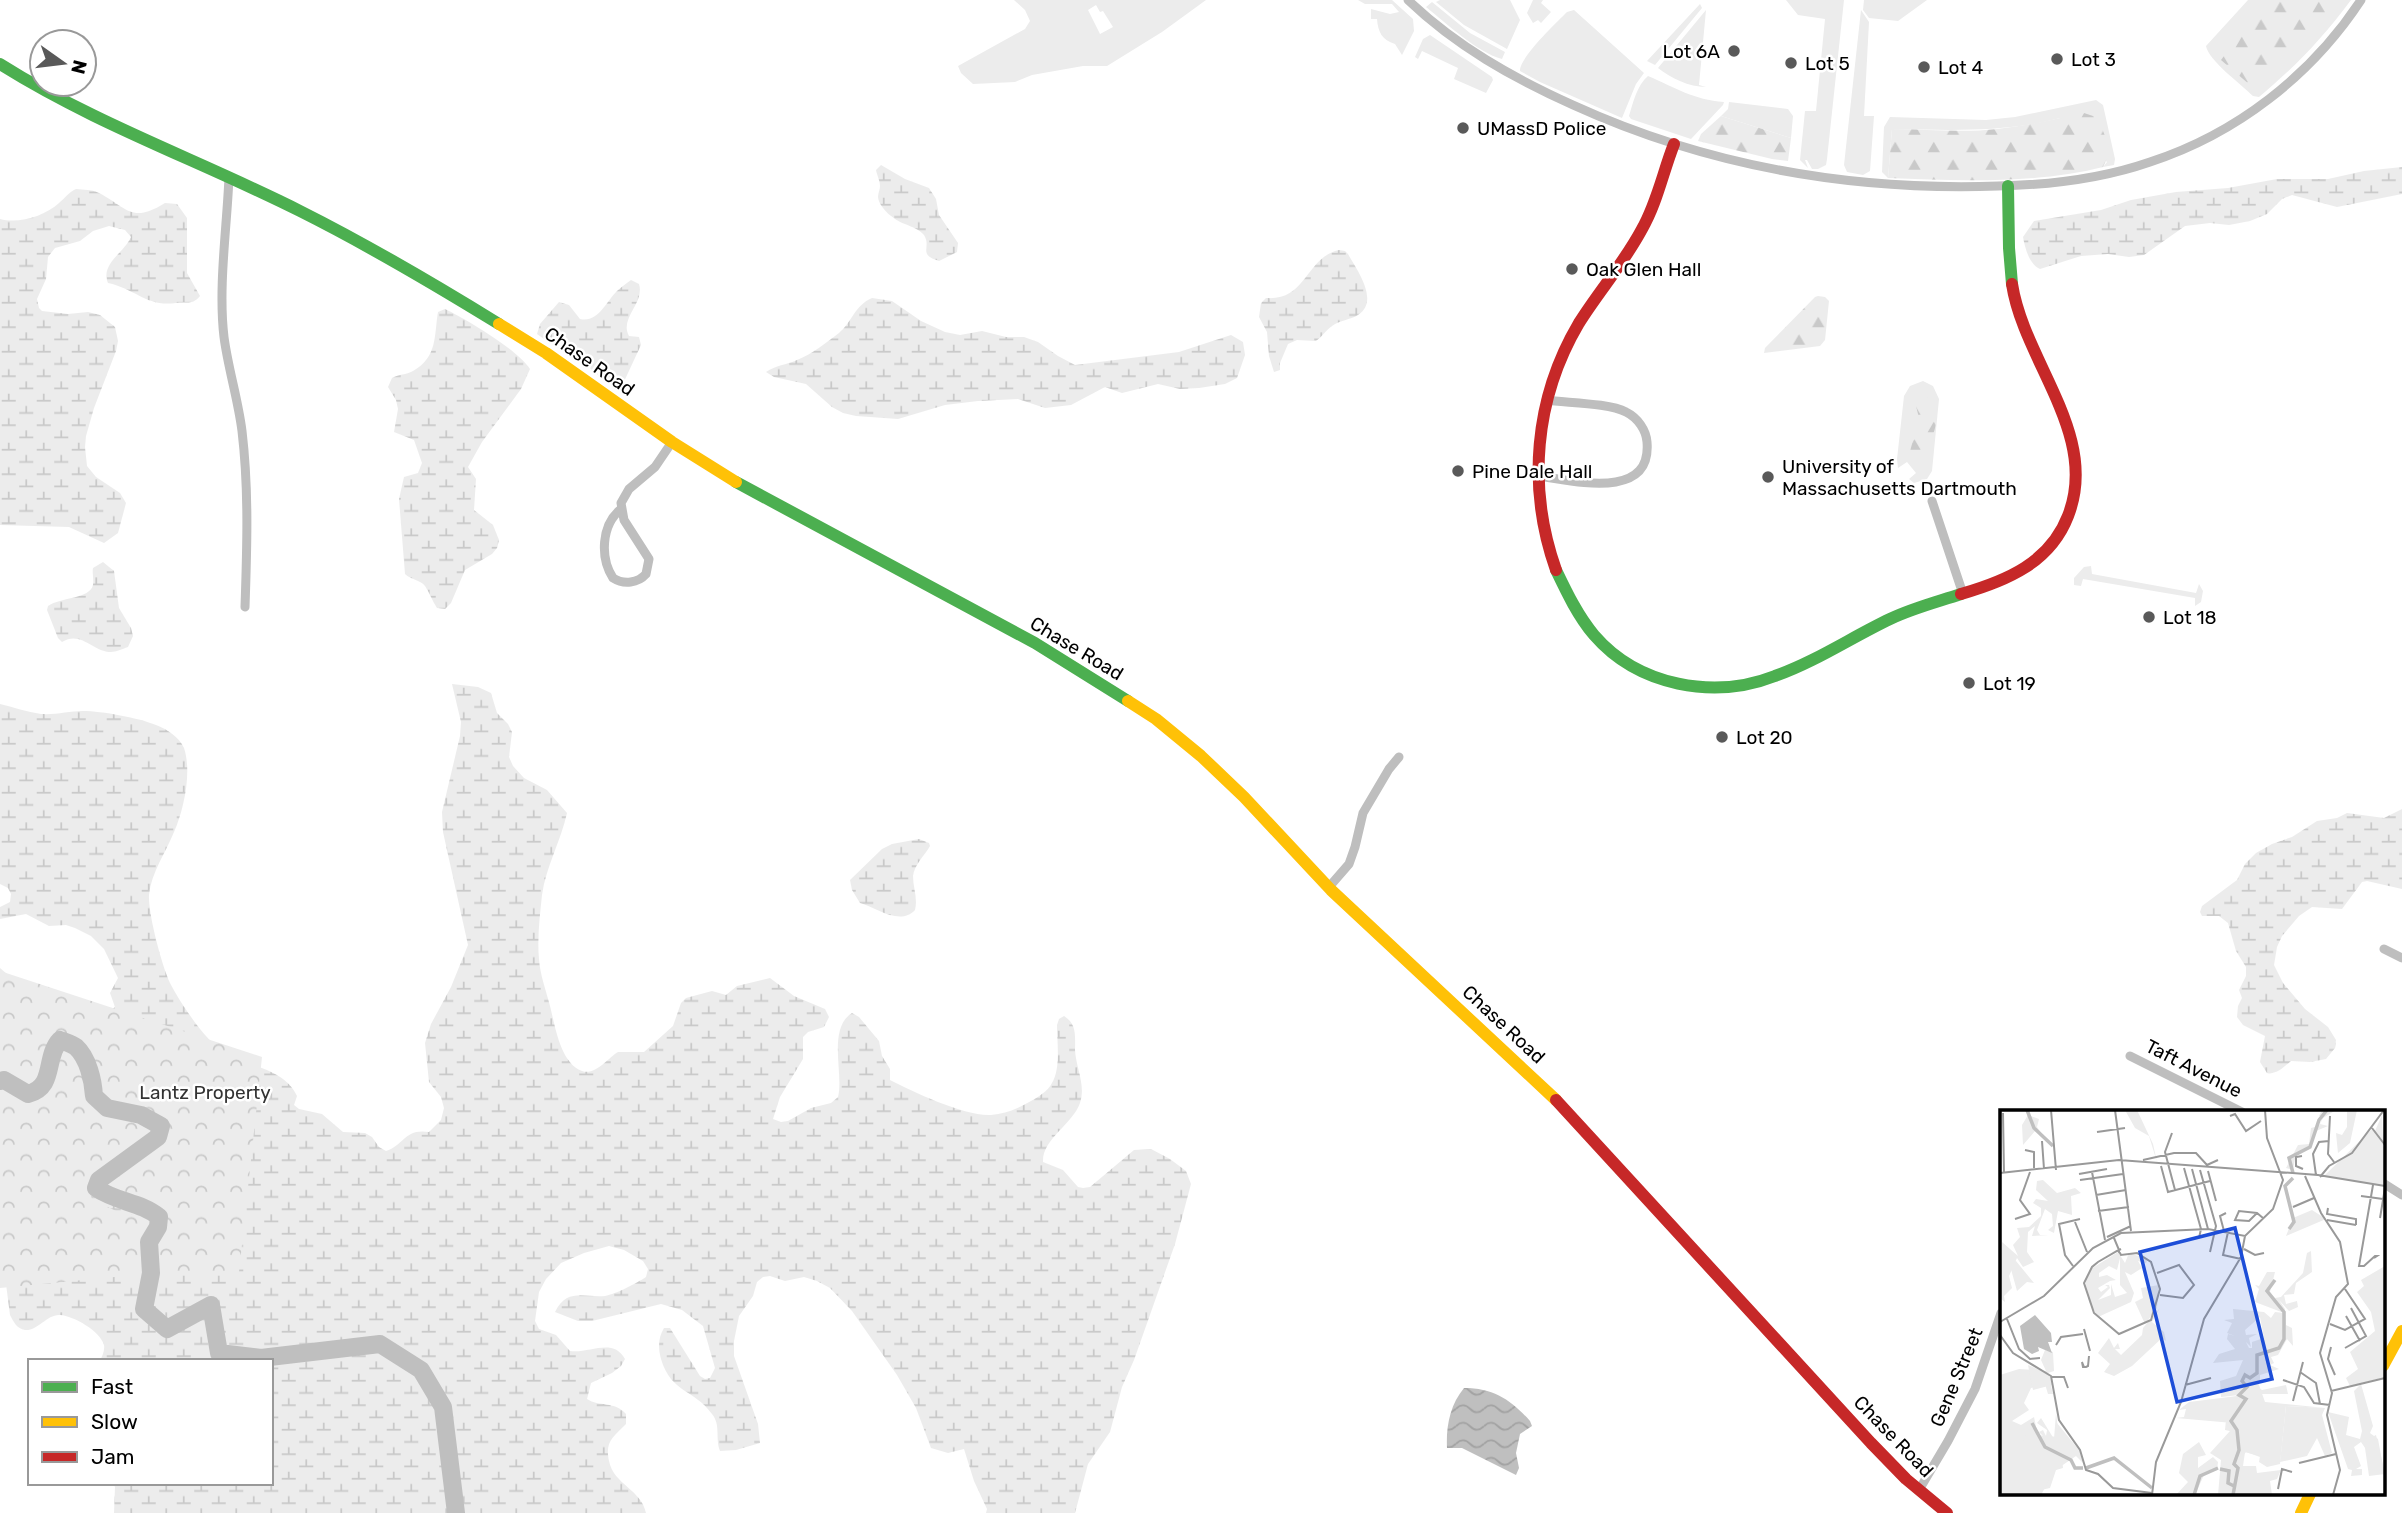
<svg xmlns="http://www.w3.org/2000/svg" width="2402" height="1513" viewBox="0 0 2402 1513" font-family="Rubik,sans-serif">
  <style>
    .green { fill: #ececec; fill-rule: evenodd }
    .forest { fill: url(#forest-firs) }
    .wetland { fill: url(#wetland-marsh) }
    .park { fill: url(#park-crowns) }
    .water { fill: url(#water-waves) }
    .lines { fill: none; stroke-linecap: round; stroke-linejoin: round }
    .river { stroke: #bfbfbf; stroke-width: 18 }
    .street { stroke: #bebebe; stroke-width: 9 }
    .fast { stroke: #4caf50; stroke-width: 12 }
    .slow { stroke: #ffc107; stroke-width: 12 }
    .jam { stroke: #c62828; stroke-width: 12 }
    .poi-dot { fill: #595959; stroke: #fff; stroke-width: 2.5 }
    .labels { text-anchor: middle; stroke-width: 5; stroke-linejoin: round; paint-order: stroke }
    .poi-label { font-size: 19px; fill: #000; stroke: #fff; text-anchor: start }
    .street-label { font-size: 19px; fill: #000; stroke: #fff }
    .park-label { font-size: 19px; fill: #333; stroke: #fff }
    .inset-river { fill: none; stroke: #bfbfbf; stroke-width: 3.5 }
    .inset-road { fill: none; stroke: #999; stroke-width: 2 }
    .view { fill: #1d4ed8; fill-opacity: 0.15; stroke: #1d4ed8; stroke-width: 3.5 }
    .inset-edge { fill: none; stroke: #000; stroke-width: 3.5 }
  </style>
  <defs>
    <pattern id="forest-firs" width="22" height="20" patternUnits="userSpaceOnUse" patternTransform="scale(1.75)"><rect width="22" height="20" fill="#ececec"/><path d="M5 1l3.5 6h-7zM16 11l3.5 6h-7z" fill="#c9c9c9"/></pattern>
    <pattern id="wetland-marsh" width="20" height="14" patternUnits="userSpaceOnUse" patternTransform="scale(1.75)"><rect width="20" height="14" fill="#ececec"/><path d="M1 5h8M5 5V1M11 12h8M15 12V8" fill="none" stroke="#c9c9c9"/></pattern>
    <pattern id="park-crowns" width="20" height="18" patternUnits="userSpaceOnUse" patternTransform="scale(1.75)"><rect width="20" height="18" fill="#ececec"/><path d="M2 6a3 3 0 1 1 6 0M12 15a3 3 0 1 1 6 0" fill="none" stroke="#c9c9c9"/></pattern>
    <pattern id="water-waves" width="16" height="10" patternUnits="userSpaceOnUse" patternTransform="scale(1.75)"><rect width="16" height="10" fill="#bfbfbf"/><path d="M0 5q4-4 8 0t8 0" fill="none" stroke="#a2a2a2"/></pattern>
  </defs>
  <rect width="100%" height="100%" fill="#fff"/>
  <path class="green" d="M1014,0H1206L1162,32L1107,66H1083L1032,75L1015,82L973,84L961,73L958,66L1025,29L1030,21L1025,10ZM1096,5L1100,12L1103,11L1113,27L1100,34L1088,10Z
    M1358,0H1392L1413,19L1414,31L1402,55L1395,44C1382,40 1378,32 1377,19H1371V9L1390,14L1399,12L1392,4H1365Z
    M1440,0H1510L1520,20L1507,49L1464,25L1436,2Z
    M1533,0H1543L1541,3L1551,12L1541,23L1538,20L1533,23L1527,13Z
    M1786,0H1844L1827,159L1826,165L1818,169H1812L1807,160H1805L1808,168L1800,160L1805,111H1816L1825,19L1798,15Z
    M1864,0H1927L1898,21L1869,18L1863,10Z
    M2248,0H2351C2322,39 2296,66 2259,97L2253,96C2241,84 2209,61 2206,46Z
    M1432,2L1470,33L1505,52L1502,59C1478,53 1446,23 1426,7Z
    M1700,4L1702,8L1655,65L1647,61Z
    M1574,10L1644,73L1636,84L1622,118L1540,82L1520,71C1519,58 1556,23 1567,12Z
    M1706,10L1699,85L1706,87C1689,87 1671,78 1658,68Z
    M1861,10L1869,22L1864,116H1874L1870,171L1863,175L1847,172L1844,165Z
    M1430,35L1492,77L1493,80L1486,93L1454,79L1458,68L1422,51L1418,59L1415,57L1423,39Z
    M1648,76C1674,87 1694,100 1724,102L1723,105L1691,139L1631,119L1629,116C1633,103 1637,85 1648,76Z
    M2096,100L2103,105L2115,159L2114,165L2103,167L2107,162L2060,118C2005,133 1949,130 1892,129L1888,178L1882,172L1884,127L1890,117L1986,120L2015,117Z
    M1729,102L1788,109L1793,116L1791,138L1721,116L1728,109Z
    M1923,381L1933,386L1939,399L1932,471L1927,479L1914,483L1909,479L1916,473L1907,462L1898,468L1897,459L1904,396L1910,386Z
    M2091,566L2092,574L2196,593L2199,584L2203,591L2201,602L2195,606V598L2083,579L2081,586L2074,585V578L2084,567Z"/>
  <path class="forest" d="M2267,0H2339L2314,38L2257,91L2221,60L2227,52L2224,44L2260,13Z
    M2084,113L2096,117C2105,133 2113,150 2103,167C2036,184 1957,181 1888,178L1892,129C1927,129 1962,133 1997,129C2026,126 2054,119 2084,113Z
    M1721,116L1791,138L1788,161L1772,159L1698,141L1701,134Z
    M1818,296L1825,297L1829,301L1825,340L1820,346L1764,353L1765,348L1815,297Z
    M1925,396C1940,405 1938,427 1930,441L1932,448L1925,455L1922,468L1918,470L1912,466L1908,459L1913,440L1911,430L1919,418L1916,406L1919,399Z"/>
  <path class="wetland" d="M881,165L905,179L929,188L936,199L939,215L958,243L957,252L939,261C917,254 932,248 924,235C919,229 912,227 905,224C894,220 879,208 878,197C878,193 880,190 880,186C880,181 877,175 876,170Z
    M2402,167V194L2337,207L2292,195L2282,199L2267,214L2250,221L2229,225L2210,223L2185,226L2144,255L2129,257L2108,254L2081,256L2040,269C2029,264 2025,248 2023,237L2034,221L2101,210L2131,200L2176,192L2228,188L2277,179H2328L2364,171Z
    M76,189C84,190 91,189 99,193C128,208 131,224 165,203L177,204L187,218V273L200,296C192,306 186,301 176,303C146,307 136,289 108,283C100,264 124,253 131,237L125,230L109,226L93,231L80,241L55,248L48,257L46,279L37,299L39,308L42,311L68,314L88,312L100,315L115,327L118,341L116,351L94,408L86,436L85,447L87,466L96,477L120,493L126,503L118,533L104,543L69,527L0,525V219C19,224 45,216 59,203C65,198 69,192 76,189Z
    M1339,250L1345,251L1348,254C1357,270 1380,301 1358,315C1350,320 1340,320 1332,326C1326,330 1322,337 1316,341L1297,340L1288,344L1280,363V370L1274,372L1269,356L1267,332L1259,317L1261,303L1266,298C1307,301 1305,258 1339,250Z
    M631,280L639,284C645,303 619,318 629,336L639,337L641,345L621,388C603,384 591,366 575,357C562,350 549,343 537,334L540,324L559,302L569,305L580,319C598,323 606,302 617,291C621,287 626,284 631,280Z
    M872,298L892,301L921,321L945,332L960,335L982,331L1006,337H1024L1038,342L1058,356L1075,365L1179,352L1231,335L1243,342L1245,355L1237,378L1225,384L1199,388L1180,389L1158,384L1122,393L1105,387L1071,405L1045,408L1018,399L978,401L945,405L898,419L856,416L843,413L832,407L806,384L774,377L766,372C776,365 786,365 797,360C812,354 826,343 839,333C852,322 855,305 872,298Z
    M445,309C466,319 518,350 530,369L521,389L482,442L468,467L476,479L474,510L493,525L499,540L497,548L492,554L465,570L451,603L445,609L437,608C432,601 430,593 425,586C421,580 411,580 405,574L399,499L404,477L418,473L422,463L414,440L394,432L398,409L396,400L388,387L392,378C399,374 406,375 413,371C438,357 434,335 438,312Z
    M103,562L114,571L119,608L131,628L133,636L128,647C122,649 116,652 111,652C93,652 81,630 62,642L58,638L47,610L48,606C61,597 90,599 93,585C94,579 92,574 93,568Z
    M452,684L478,687L491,693L497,713L508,724L512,732L509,757L513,766L524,778L547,790L567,813C561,841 546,866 542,895C540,915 537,937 539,959C540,975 546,990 550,1006C555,1025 560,1063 582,1071C595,1076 608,1058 618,1052H644L673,1026L681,1003L686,998L712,991L726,995L737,986L770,978L794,996L825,1009L829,1017L824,1027L808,1032L803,1037V1059L780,1097L773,1119L781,1122L788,1121L811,1108L831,1103L838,1097C844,1074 827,1029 852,1013L859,1017L879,1041L882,1056L890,1069V1080C913,1092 967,1117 991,1115C1006,1114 1019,1108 1031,1101C1038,1097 1048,1091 1052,1083C1061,1068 1057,1042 1057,1025L1059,1019L1064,1016C1077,1024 1075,1036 1075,1050C1076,1068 1086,1085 1080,1103C1073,1124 1042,1139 1043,1162L1063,1170L1078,1187L1083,1188L1090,1187L1134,1150L1151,1149L1170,1159L1186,1171L1191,1184L1175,1244L1134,1360L1122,1387L1110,1432L1088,1464L1075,1513H986L987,1509L974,1481L964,1449L948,1453L931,1448L916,1408L897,1375L852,1311L830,1288L817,1281L804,1277L785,1281L770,1276L763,1277L757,1282L753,1296L739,1316L734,1341V1356L758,1424L760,1443L736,1450L720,1451C715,1438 721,1425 712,1414C694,1389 671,1393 661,1359C658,1348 658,1338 664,1328H670L700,1376L705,1379L710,1378L715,1368L703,1326L682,1310L661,1304L592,1321H578L555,1312C567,1287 586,1298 605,1296C616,1294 637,1283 646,1277L648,1269L643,1261L624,1250L609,1246L584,1253L561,1263L546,1279L539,1292L535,1321L539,1329L556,1335L570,1351C589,1354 613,1337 625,1359L621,1366L612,1373L591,1383L587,1399C599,1407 615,1401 626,1414V1424C612,1438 605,1442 609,1461C614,1485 641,1489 646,1513H114L115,1487L113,1483H271V1361H100C102,1356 105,1351 104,1345C100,1331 74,1316 60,1315C47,1314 38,1331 25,1330C17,1329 13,1321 10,1315L0,1237V968L7,974L111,1010L115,1007L110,993L118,978L104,949L91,936L75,928L66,925L49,926L26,914L0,919V907L10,902L11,894L8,888L0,884V704C13,707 27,712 41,714C56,715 69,711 83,711C102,711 139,718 156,725C167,729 179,737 184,748C192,772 184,809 174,832C166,852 151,873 149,895C148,914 162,966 170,983C181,1004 206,1042 226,1054C249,1067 284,1068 297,1096L294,1105L299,1109L322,1114L343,1132L365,1133L372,1137L379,1147L386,1151C404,1145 405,1128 429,1132L441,1120L444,1108L441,1097L429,1082L425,1043L431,1024L451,987L468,945L443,832L442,812L460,736L461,722Z
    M2402,809V889L2367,881L2362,882L2342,909L2312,907L2299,916L2282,936L2277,947L2274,965L2283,983L2305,1009L2328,1027L2336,1040L2335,1048L2326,1059L2310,1062L2291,1061C2284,1067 2276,1075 2267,1073L2260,1062L2265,1036L2243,1025L2237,1017L2238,1006L2242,998L2239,990L2246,976V967L2236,951L2228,923L2219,916H2202L2200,912L2202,906L2237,880L2245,864L2256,853L2272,844L2292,837L2317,821L2337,818L2347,813L2384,818Z
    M919,839L929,843L930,846C925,855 914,865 913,876C913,888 918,898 915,910C900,926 877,908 860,903L852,890L850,880L882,849L892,844Z"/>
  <path class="park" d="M0,971L262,1057L239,1272H156L155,1244L164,1225V1214C149,1197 118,1204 104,1185L160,1144L167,1136L168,1130C157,1105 120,1111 101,1097C92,1080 89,1026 56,1038C47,1054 48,1078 34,1089C22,1090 12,1079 0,1077Z
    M62,1046C83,1048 90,1080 89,1097C102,1117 133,1117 153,1129C148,1153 95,1164 89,1190L92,1199L118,1212L155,1218V1225L145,1239L146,1274L0,1288V1083L11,1086L27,1097C54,1097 54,1069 56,1050Z"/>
  <path class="water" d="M1464,1388C1494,1388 1511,1400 1530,1421L1532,1426L1520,1434L1516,1453L1519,1468L1516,1475L1462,1448H1447C1446,1426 1450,1405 1464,1388Z"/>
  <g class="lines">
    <path class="river" d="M0,1081L4,1080L28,1094C56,1087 44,1057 60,1040C65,1042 72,1044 76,1047C88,1058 93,1080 94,1096L107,1108L141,1115L161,1126L158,1137L99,1180L96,1188C116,1202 141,1202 159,1217L158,1227L149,1242L151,1273L144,1309L167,1329L211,1305L219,1353L261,1358L380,1344L421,1370L443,1407L456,1513"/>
    <path class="street" d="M1408,0C1456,46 1513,78 1573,105C1707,166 1851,191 1998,186C2049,185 2101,179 2150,162C2236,134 2311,76 2361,0
      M229,177C227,227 218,287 224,337C228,368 238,399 242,431C249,490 247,548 245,607
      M1538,476C1571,480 1652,502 1647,442C1646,430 1638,418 1626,412C1609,403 1567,403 1546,400
      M1932,501L1963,594
      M621,509C601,525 600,558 613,578C624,585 638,583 646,574L649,559L624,520L621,503L629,489L655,467L672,442
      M1329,887L1349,864L1355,847L1363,813L1389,769L1399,757
      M2384,949L2402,958
      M2130,1056L2242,1112
      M2383,1183L2402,1195
      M1919,1490L1948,1441L1975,1389L2001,1313"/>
    <path class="fast" d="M0,64C95,124 201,161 300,211C368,245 434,284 499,324
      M2008,186L2009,248L2012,284
      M736,482L1035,643L1128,701
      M1556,570C1567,593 1578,616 1594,635C1638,686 1714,700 1775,676C1815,662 1852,637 1890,619C1913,608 1937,602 1961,594"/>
    <path class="slow" d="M499,324L546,353L672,442L736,482
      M1128,701L1156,719L1201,756L1244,797L1331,890L1556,1100
      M2383,1366L2402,1331
      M2301,1513L2310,1494"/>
    <path class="jam" d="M1556,570C1527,488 1534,399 1579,323C1599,291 1624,263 1642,229C1657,203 1663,172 1674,144
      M1961,594C2006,581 2050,563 2068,516C2100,435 2024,362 2012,284
      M1556,1100L1871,1443L1906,1479L1947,1513"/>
  </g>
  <g class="poi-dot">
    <circle cx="1734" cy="51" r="7"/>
    <circle cx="2057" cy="59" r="7"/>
    <circle cx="1791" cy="63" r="7"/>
    <circle cx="1924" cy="67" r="7"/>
    <circle cx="1463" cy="128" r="7"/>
    <circle cx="1572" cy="269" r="7"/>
    <circle cx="1458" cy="471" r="7"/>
    <circle cx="1768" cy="477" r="7"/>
    <circle cx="2149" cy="617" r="7"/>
    <circle cx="1969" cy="683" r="7"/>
    <circle cx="1722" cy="737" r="7"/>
  </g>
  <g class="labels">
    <g class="poi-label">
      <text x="1720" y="58" text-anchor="end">Lot 6A</text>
      <text x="2071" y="66">Lot 3</text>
      <text x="1805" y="70">Lot 5</text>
      <text x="1938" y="74">Lot 4</text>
      <text x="1477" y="135">UMassD Police</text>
      <text x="1586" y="276">Oak Glen Hall</text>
      <text x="1782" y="473">University of<tspan x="1782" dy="22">Massachusetts Dartmouth</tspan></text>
      <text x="1472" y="478">Pine Dale Hall</text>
      <text x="2163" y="624">Lot 18</text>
      <text x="1983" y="690">Lot 19</text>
      <text x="1736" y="744">Lot 20</text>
    </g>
    <g class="street-label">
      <text transform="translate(590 361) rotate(35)" y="7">Chase Road</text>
      <text transform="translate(1077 648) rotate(31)" y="7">Chase Road</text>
      <text transform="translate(1504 1024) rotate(43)" y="7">Chase Road</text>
      <text transform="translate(2194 1068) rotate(27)" y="7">Taft Avenue</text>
      <text transform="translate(1956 1377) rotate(-67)" y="7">Gene Street</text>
      <text transform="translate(1894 1436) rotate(46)" y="7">Chase Road</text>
    </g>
    <g class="park-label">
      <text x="205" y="1099">Lantz Property</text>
    </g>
  </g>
  <g transform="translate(2000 1110)">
    <rect width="385" height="385" fill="#fff"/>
    <path d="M382,5L385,76L324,66L372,19L375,21ZM118,142L125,153L129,143L148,149L146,153L138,151L142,158L131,165L125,162L134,183L131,192L98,207L89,192L85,170L91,159ZM120,148V175L127,183L115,187L111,174V185L98,190L110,178L109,175H105L108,177L101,182L98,178L110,171L116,170L107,165L99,167V163L109,156L117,160ZM385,156V267L350,276L346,268L358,259L350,242L375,221L371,202L357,182L364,176L361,170ZM159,175L157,198L145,214L135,192L143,188L141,178ZM160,198L152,212L164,222L166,231L162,228L132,256L114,266L104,262L110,254L98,243L109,228L114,238L118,233L120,239H115L121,245L142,225L143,218ZM286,296L325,298L322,305L332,343L325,346L317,328L307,346L280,352Z" fill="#ececec" fill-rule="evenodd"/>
    <path d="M125,0H137L153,34L157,52L149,26L135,18ZM322,0H336L323,8L320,14L328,16L316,21L311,38L296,43L293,60L286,58L298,35L309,34L311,18L319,16L323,6H319ZM357,0L350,33L338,43L336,23L342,25L347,17V1ZM28,5L39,9L37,17L45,28L35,21L23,35L22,15ZM43,70L57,83L75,78L81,83L71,86L72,105L58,101L54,123L48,120L53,116L52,104L45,99L37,120L40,125H49L32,126L35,116L28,122L27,142L34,152L23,157L17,148L9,166L12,178L4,186L5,192L0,188L2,132L18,146L13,135L20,127L17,118L29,117L41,106V98L33,93L36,89L48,91L36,80L37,71ZM311,141L312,162L296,173L294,184L284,185L286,194L297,191L298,197L289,201L279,190L285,199L286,215L292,218L293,236L287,229L278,245L271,247L274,253L270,255L279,259L260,265V271L253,274L262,280L286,275L288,284H262L260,347L246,342L235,357L254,385H218L221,350L210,343L230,321L225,320L226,310L239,285L221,287L220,271L236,266L243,250L213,253L219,244L235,239L227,229L228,224L235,226L227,223L232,213L224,210L234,209L233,199L264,202L271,208L275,202L284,203L255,192L259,179L255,175L259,176L267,162H275L270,182L275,188L281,187L303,163L307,143ZM260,207L264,228L252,232V238H249L246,232L251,237L249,228L257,224L246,225L245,220ZM45,240L53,242L54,261L48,263L53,284H48L45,274L31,278L24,293L29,300L12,311L21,315L34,307L38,326H43L39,322L43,320L46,326L47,320L37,313L41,308L54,329L56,303L63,358L56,360L50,378L19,385L0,350V265L19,259L46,261L41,250ZM361,274L373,316L370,323L378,329L385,367L361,332L354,337L361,356L356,359H362V365L351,366L352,360L348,359L328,302L349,307L346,325L360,329L362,321L354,281ZM199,332L206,345L198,347V358L213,347L218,352L217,360L204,365L195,385H176L188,372L179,363L183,344Z" fill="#ececec" fill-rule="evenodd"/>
    <path d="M312,100L326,109L286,126L293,108ZM16,151L34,173L27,172L17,181L9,152ZM28,255L49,264L52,275L33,280ZM253,258L265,292L325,298L286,296L280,354L267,357L259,352L260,346L245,342L243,356H256L257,363L281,360L277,369L270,371L272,385H234L233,369L239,359L234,353L239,341L233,313L176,308L184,307L186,299L179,300L189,292L237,286L239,259ZM57,313L79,340L83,353L76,346L54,361L41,385H0V328L17,341L32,315L36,325L58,327ZM376,325L385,364L369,366L364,331Z" fill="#ececec"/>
    <path d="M35,205L51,223L52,232H48L52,243L38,237L39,241L32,244L24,239L20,216Z" fill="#bfbfbf"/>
    <path class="inset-river" d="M27,0L34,18L53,36M293,63L289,48L310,37L319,10L327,0M289,119L294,112L285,76L293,68M32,313L45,337L71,350L75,358H83M86,358L114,348L152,378M220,359L229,361L228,373L234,376M194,385L200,366L218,358M233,385L238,358L234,354L239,340L237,320L231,311L246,289L239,285L247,277L242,271L245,265L250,268L257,263V245L279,238L284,229V202L267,181L275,170"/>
    <path class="inset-road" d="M51,0L56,60M115,0L131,121M3,3L4,64M230,6L235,4L246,21L261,11M330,6L328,44L334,52M372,18L385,35M97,22L125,18M172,23L165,42L175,80M42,31L44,59M25,40L34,42V58M302,46L296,47V56L303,59M143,50L174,43H196L207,55L218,50M161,56L168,82L210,71M184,58L201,119L199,128M192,59L208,119M200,60L216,116L210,142M208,61L216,91M92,62L105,130M0,63L119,50L318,65L385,76M79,64L107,59M316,65L313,44L319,32L329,31M305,66L321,103L340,132L348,174L336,187L320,243L332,283L327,305L340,360L333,385M320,67L329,56L352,43L384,0M80,70L123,64M373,75L359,156H364L375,146H377L374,148M96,85L126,80M361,86L383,89M293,97L314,88M328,98L327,104L356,109V115M98,101L129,97M257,103L249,111L235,110L239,101L257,103L263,108M380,108L385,78M15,109L30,104L20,90L30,62M327,110L356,115M75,112L87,142M224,121L220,106L226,103M228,122L223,145L241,149M107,127L131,116M114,128L119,140V142L120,143L121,145L137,143L151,152L160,179L151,210L119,224L94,203L84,173L92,157L98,152L117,141L121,139M244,139L255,145L264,143M73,156L65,145L59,114L80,109M157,163L179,155L194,175L183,188L160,185M346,206L360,231M7,209L19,239L30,249L40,248M0,212L44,186L93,138L121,123L208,119L245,126L273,99L283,70L267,28L265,0M330,214L345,220L365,209L345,179M84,219L90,241M0,225L13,243L51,266L59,310L80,340L86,360L98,364L113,378L152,383M56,235L61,227L83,224M331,237L328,249L335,265M345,238L366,226L351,198M84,257L82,252L83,257H86L88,256L89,246M300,262L316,273L320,294M52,267H64L68,278M283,270L304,277L314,293L330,295M185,275L211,268M331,281L385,268M293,291L303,252M299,353L336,344M278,379L282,359L292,362M152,385L156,352L181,292L204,209L241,147L245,126"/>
    <path class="view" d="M235,118L272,269L177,292L140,142Z"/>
    <rect width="385" height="385" class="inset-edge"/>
  </g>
  <rect x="28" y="1359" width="245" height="126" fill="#ffffff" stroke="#999999" stroke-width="2"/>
  <rect x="42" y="1382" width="35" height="10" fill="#4caf50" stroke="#999999" stroke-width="2"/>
  <text x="91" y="1394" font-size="21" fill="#000000">Fast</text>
  <rect x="42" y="1417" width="35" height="10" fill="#ffc107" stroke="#999999" stroke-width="2"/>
  <text x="91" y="1429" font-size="21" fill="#000000">Slow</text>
  <rect x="42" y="1452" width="35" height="10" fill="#c62828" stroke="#999999" stroke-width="2"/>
  <text x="91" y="1464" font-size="21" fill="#000000">Jam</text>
  <g transform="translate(63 63) rotate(104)"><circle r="33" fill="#ffffff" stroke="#999999" stroke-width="2"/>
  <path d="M0-5L12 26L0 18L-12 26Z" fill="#595959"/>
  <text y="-10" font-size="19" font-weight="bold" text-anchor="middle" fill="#000000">N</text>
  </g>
</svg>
